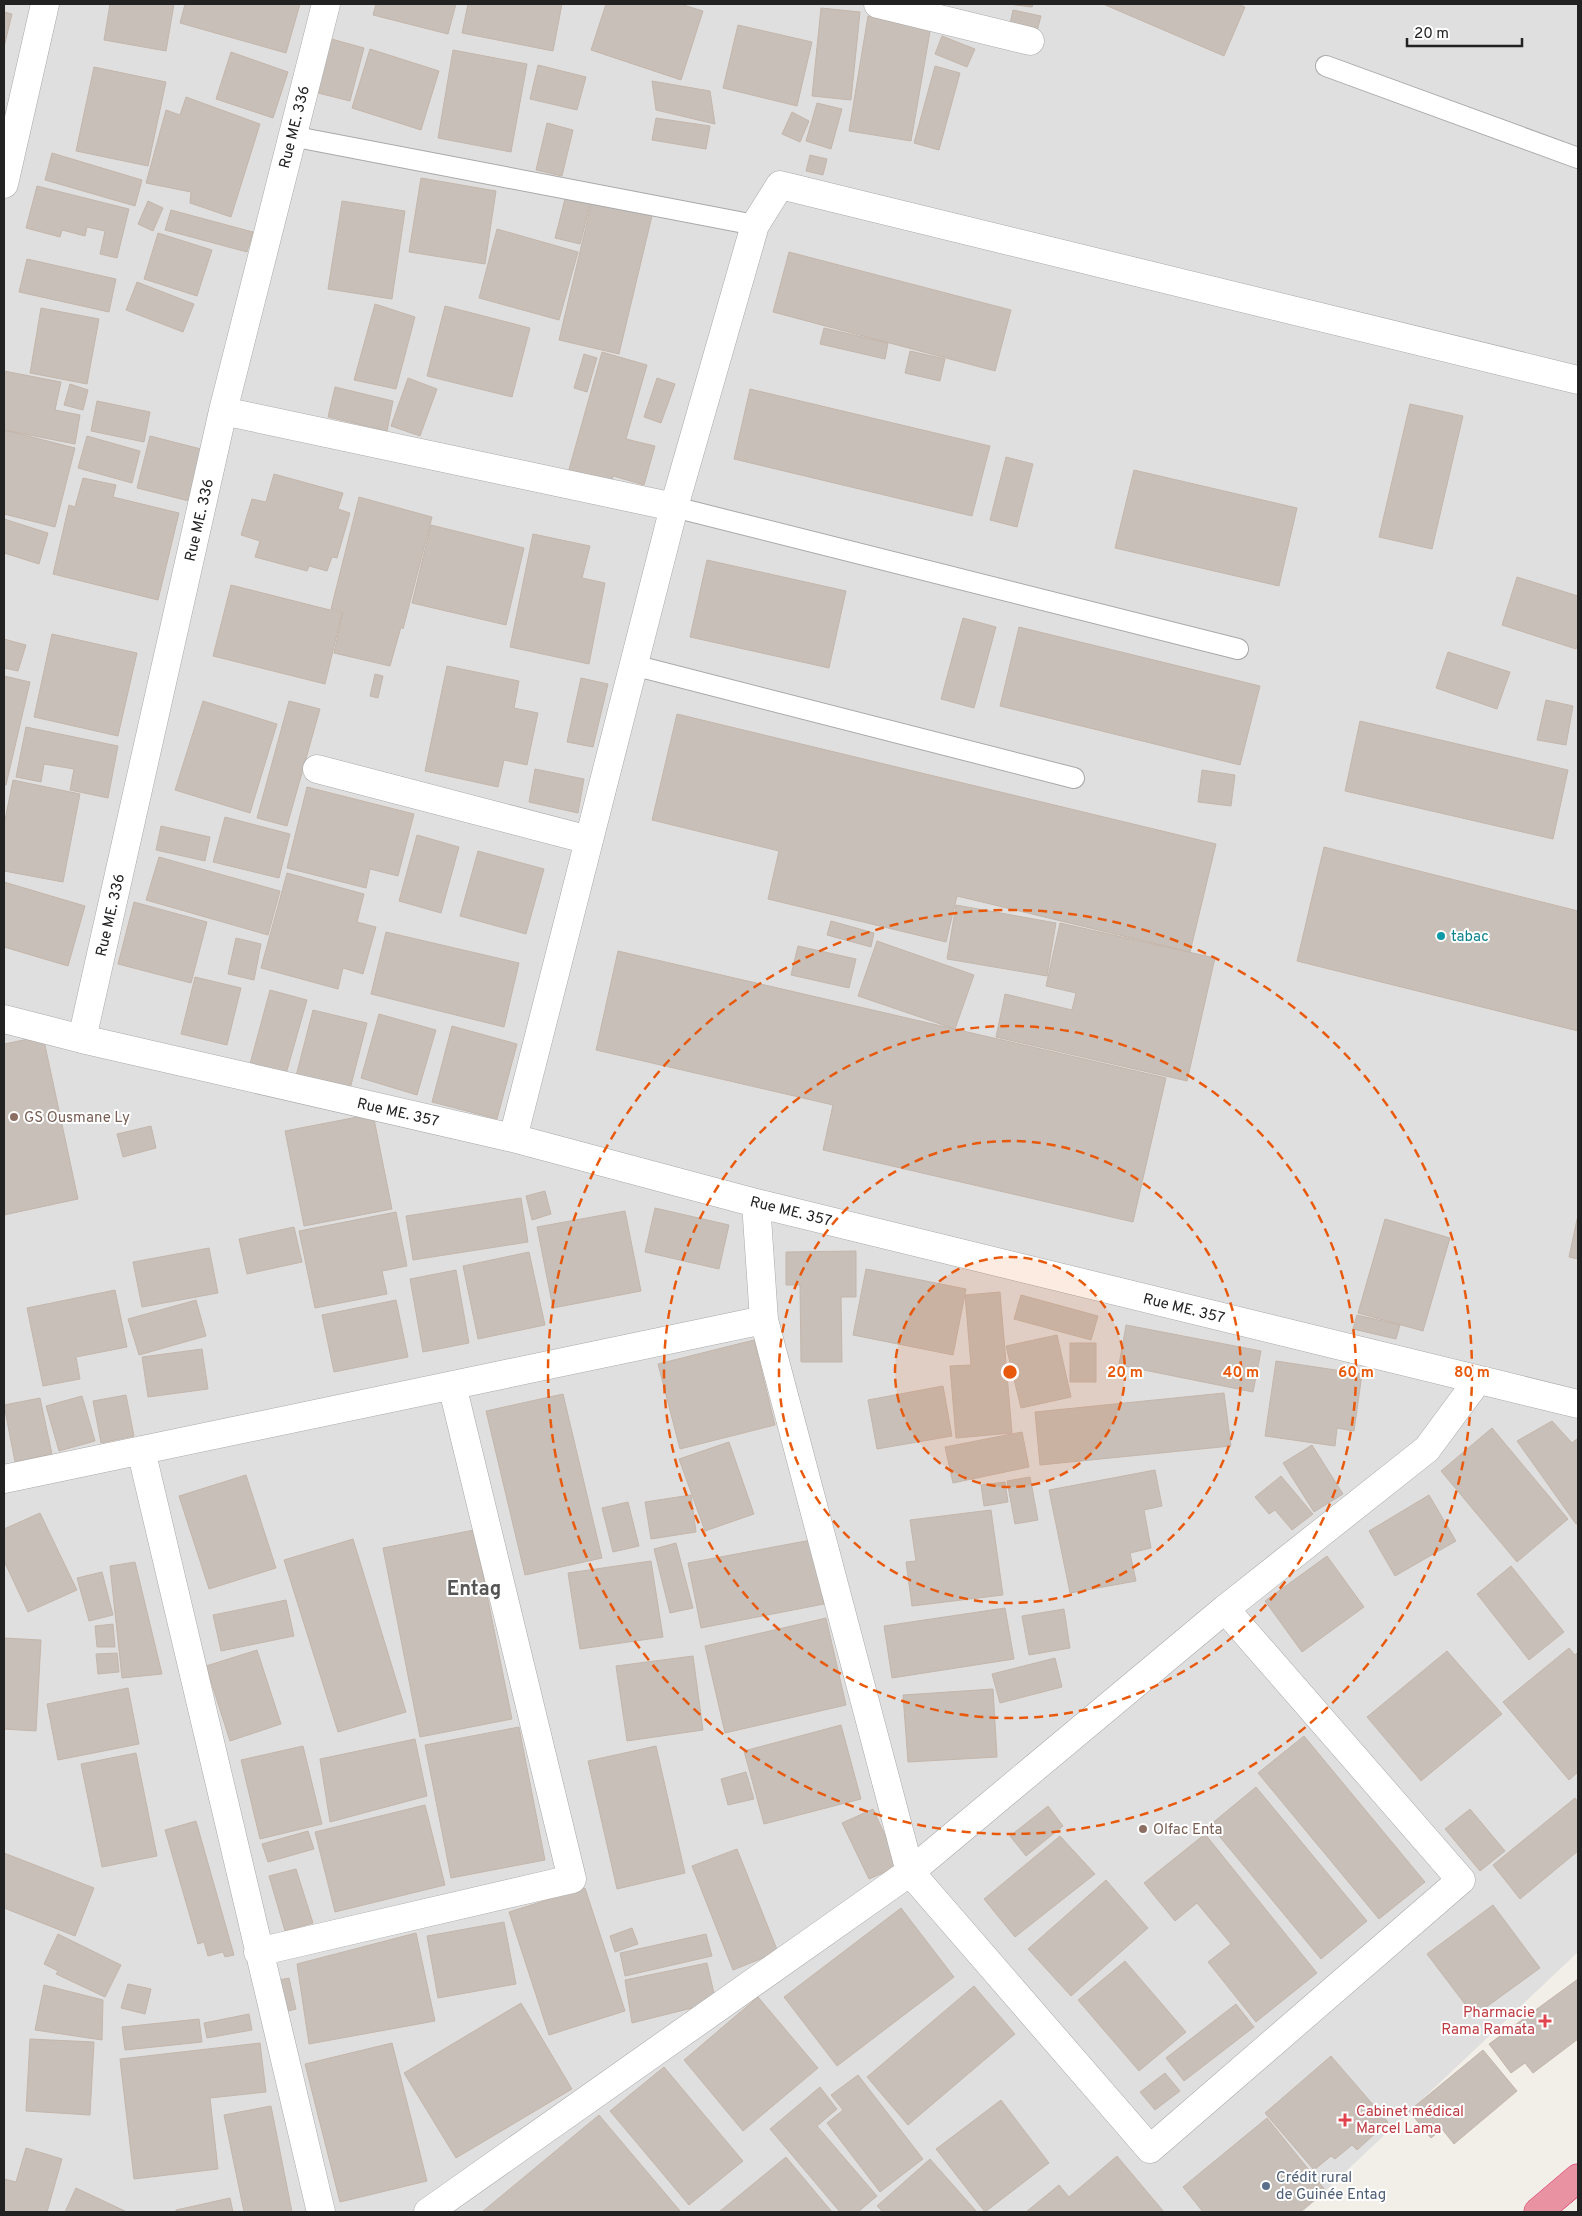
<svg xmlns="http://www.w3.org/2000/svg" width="1582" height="2216" viewBox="0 0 1582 2216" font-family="Overpass,sans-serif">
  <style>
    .residential { fill: #e0dfdf }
    .building { fill: #c7bfb8; stroke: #c4b6ab }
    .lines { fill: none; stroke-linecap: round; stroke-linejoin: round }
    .lane-casing { stroke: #a9a9a9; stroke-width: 22 }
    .street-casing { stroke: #a9a9a9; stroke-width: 29 }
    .highway-casing { stroke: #dc2a67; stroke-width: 29 }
    .lane { stroke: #fff; stroke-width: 20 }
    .street { stroke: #fff; stroke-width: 28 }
    .highway { stroke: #e892a2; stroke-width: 28 }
    .ring { fill: none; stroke: #e8590c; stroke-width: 2.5; stroke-dasharray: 9 6 }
    .culture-dot { fill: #0f9aa8; stroke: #fff; stroke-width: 2 }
    .education-dot { fill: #8d6e63; stroke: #fff; stroke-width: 2 }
    .health-dot { fill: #e0444e; stroke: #fff; stroke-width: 2 }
    .service-dot { fill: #5c6f8a; stroke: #fff; stroke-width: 2 }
    .labels { text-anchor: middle; stroke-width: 4; stroke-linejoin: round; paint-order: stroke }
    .street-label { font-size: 15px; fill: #222; stroke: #fff }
    .culture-label { font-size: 15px; fill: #0d838f; stroke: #fff; text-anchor: start }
    .education-label { font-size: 15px; fill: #785e54; stroke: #fff; text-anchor: start }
    .health-label { font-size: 15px; fill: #be3a42; stroke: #fff; text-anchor: end }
    .service-label { font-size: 15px; fill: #4e5e75; stroke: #fff; text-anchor: start }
    .district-label { font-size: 20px; font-weight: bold; fill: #555; stroke: #fff }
    .centre { fill: #e8590c; stroke: #fff; stroke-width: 2.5 }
    .ring-label { font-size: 15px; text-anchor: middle; font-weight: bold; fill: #e8590c; stroke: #fff; stroke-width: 4; stroke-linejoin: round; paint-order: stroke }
  </style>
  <rect width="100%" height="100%" fill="#f2efe9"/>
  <path class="residential" d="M4,4H1578V1952L1303,2212H4Z"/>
  <path class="building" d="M110,4H174L166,51L104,40Z
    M185,4H300L286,53L180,23Z
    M376,4H456L448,34L373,15Z
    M468,4H562L553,51L462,33Z
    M606,4H680L703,11L681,80L591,50Z
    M1008,4H1033L1032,7Z
    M1103,4H1238L1245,7L1224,56Z
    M821,8L860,12L851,100L812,96Z
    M1013,10L1041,16L1037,31L1010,24Z
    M4,12L12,14L4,47Z
    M868,16L931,26L911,141L849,131Z
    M738,25L812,42L797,106L723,88Z
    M942,36L975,49L967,67L935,54Z
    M328,38L364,48L350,101L314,92Z
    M370,49L439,71L421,130L352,108Z
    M453,50L527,64L511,152L438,138Z
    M231,52L288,72L273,118L216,99Z
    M538,65L586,77L577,110L530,99Z
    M935,66L960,73L939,150L914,143Z
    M94,67L166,82L148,166L76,151Z
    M652,81L710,91L715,124L656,110Z
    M186,97L260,124L231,217L190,203L191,192L146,183L166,110L180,115Z
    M817,103L842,109L831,149L806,141Z
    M792,112L809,121L800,142L782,134Z
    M656,118L710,126L706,149L652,140Z
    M547,123L573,130L562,176L536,170Z
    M52,153L142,180L135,206L45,180Z
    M810,155L827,159L823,175L806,171Z
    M421,178L496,191L485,264L409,252Z
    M37,186L129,209L117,258L100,254L105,231L87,227L85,236L62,230L60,237L26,228Z
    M566,195L591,201L580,244L555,238Z
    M148,201L163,208L153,231L138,224Z
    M342,201L405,211L392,299L328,289Z
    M592,201L652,216L619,354L559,340Z
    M171,210L253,232L247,252L165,230Z
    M497,229L578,252L559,320L479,298Z
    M158,233L212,250L197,296L144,279Z
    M789,252L1011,310L995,371L773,312Z
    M27,259L116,279L109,312L19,292Z
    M137,282L194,304L183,332L126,310Z
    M375,304L415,317L396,389L354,380Z
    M445,306L530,328L512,397L427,376Z
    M41,308L99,319L87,384L30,373Z
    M824,328L888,343L885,359L820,344Z
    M910,351L945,359L940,381L905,373Z
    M602,352L647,365L626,439L655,446L644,485L613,476L611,485L568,473Z
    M584,354L597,358L587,392L574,388Z
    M4,371L61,382L55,410L80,415L75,444L4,430Z
    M408,378L437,389L420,436L391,426Z
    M657,378L675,384L661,423L644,417Z
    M70,384L88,390L83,410L64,405Z
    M335,387L393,401L387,431L328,417Z
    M750,389L990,446L972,516L734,459Z
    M97,401L150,412L144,442L91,431Z
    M1410,404L1463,416L1432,549L1379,537Z
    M4,430L75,448L55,527L4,514Z
    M87,436L140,451L132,483L78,468Z
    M150,436L205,450L193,502L137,488Z
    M1006,457L1033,464L1017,527L990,520Z
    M1134,470L1297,508L1279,586L1115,548Z
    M274,474L343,493L338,509L350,513L337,558L332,557L327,571L309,566L307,571L255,557L260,541L241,535L252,499L266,502Z
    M83,478L116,485L113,497L179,513L158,600L53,574L69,505L75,507Z
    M359,497L432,517L403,629L401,627L390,666L334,653L343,612L331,609Z
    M4,519L48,533L39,564L4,553Z
    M431,525L524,548L506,625L412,603Z
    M533,534L590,546L582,578L605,583L589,664L510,647Z
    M707,560L846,591L829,668L690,637Z
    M1517,577L1578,596V643L1576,649L1502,625Z
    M231,585L342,613L325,684L213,656Z
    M963,618L996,627L974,708L941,699Z
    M1019,627L1260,686L1240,765L1000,706Z
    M52,634L137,653L118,736L34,717Z
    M4,639L26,645L18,671L4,668Z
    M1448,652L1510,672L1497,709L1436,688Z
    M447,666L519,681L514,708L538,713L527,765L504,760L498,787L425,771Z
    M375,674L383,676L378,698L370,696Z
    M4,676L30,682L6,785H4Z
    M581,678L608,684L593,747L567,742Z
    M1546,700L1573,706L1566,745L1537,740Z
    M203,701L277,724L250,813L175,790Z
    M289,701L320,709L287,826L257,818Z
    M677,714L1216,844L1190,952L957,896L946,942L768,899L779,851L652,820Z
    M1360,721L1568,770L1553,839L1345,791Z
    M26,727L118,746L108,798L70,790L74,769L44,764L41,782L16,777Z
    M535,769L584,779L578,813L529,802Z
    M1202,770L1235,775L1231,806L1198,802Z
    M13,780L80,794L63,882L4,871V825Z
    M307,787L414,814L398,876L370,869L366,888L287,868Z
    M225,817L290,834L279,878L213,862Z
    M161,826L210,837L205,861L156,850Z
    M417,835L459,847L441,913L399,901Z
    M1324,847L1578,911V1031L1297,961Z
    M478,851L544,869L526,934L460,916Z
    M159,857L280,891L268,935L146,900Z
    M287,873L364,894L357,922L376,927L363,974L343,968L338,989L261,968Z
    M4,882L85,906L68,966L4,947Z
    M134,902L207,922L191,983L118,964Z
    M956,905L1056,923L1047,976L947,959Z
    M831,921L874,933L871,947L827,935Z
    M1060,923L1215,958L1187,1081L996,1037L1005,994L1072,1010L1076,993L1046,986Z
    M386,932L519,963L504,1027L371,994Z
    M236,938L261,944L254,980L228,974Z
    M877,941L974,975L955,1029L858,996Z
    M798,946L856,959L849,988L791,975Z
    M618,951L1166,1078L1133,1222L823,1150L833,1105L596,1050Z
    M195,977L241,988L227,1045L181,1034Z
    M270,990L307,1000L286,1074L250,1064Z
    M313,1010L367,1023L350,1089L296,1076Z
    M379,1014L436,1030L417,1095L361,1078Z
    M452,1026L517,1044L497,1119L432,1102Z
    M43,1036L78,1199L4,1215V1044Z
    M373,1114L392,1209L304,1226L285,1131Z
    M151,1126L156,1148L123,1157L117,1134Z
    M545,1191L551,1214L532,1220L526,1196Z
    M521,1198L528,1242L413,1260L406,1216Z
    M655,1208L729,1225L719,1269L645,1252Z
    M625,1211L641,1291L553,1308L537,1227Z
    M396,1212L407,1266L382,1271L387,1294L315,1308L299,1231Z
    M1578,1215V1259L1569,1257Z
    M1385,1219L1450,1238L1423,1331L1358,1313Z
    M294,1227L302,1262L247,1274L239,1239Z
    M209,1248L218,1293L142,1307L133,1262Z
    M856,1251V1297H841L842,1362H801L800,1285H786V1252Z
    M529,1252L545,1325L478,1339L463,1266Z
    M866,1269L966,1289L953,1355L853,1335Z
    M456,1270L469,1343L423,1352L410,1279Z
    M115,1290L127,1347L76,1357L80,1379L43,1386L27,1308Z
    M1000,1292L1012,1433L956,1438L950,1366L971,1365L965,1295Z
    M1021,1295L1098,1316L1091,1340L1014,1319Z
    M196,1300L206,1336L139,1355L128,1319Z
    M396,1300L408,1357L334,1372L322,1315Z
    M1357,1315L1400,1325L1396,1339L1353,1329Z
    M1126,1325L1261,1351L1253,1392L1119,1365Z
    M1057,1335L1071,1397L1021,1408L1006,1346Z
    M754,1340L775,1425L680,1449L658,1364Z
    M1070,1343H1096V1382H1070Z
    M202,1349L208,1389L148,1397L142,1357Z
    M1276,1361L1362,1374L1354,1431L1337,1428L1335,1446L1265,1436Z
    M943,1386L952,1436L877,1449L868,1400Z
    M1224,1393L1231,1446L1040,1465L1035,1412Z
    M563,1394L602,1558L525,1575L486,1411Z
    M126,1395L134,1436L101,1443L93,1401Z
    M82,1396L95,1441L59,1451L46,1406Z
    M40,1398L52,1454L15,1462L4,1405Z
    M1552,1421L1572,1443L1578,1438V1523L1576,1524L1517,1441Z
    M1492,1428L1568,1519L1517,1562L1441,1471Z
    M1022,1432L1029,1467L953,1483L945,1447Z
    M729,1442L754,1514L705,1531L679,1459Z
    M1312,1445L1343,1494L1314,1512L1283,1463Z
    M1155,1470L1162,1506L1144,1510L1151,1548L1130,1553L1136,1581L1070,1593L1049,1490Z
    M246,1475L276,1568L209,1589L179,1496Z
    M1281,1476L1313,1514L1292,1530L1275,1510L1269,1514L1255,1497Z
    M1030,1477L1038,1520L1015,1524L1007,1481Z
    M1005,1482L1008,1502L984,1506L981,1485Z
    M691,1495L696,1532L651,1539L645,1502Z
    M1429,1495L1456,1541L1395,1576L1369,1531Z
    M628,1502L639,1546L613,1552L602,1508Z
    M991,1510L1003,1595L912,1606L906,1562L916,1561L910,1520Z
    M40,1513L77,1590L28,1612L4,1561V1529Z
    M474,1530L512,1719L420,1737L383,1548Z
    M353,1539L406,1712L338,1732L284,1560Z
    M811,1540L824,1604L701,1628L688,1563Z
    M676,1543L693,1608L670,1613L654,1549Z
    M1327,1556L1364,1607L1302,1652L1265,1601Z
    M651,1561L663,1637L580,1649L568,1573Z
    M135,1562L162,1674L122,1678L110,1566Z
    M1511,1566L1564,1632L1529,1660L1477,1594Z
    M102,1572L113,1615L89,1621L77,1578Z
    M286,1600L294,1636L221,1651L213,1615Z
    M1005,1608L1014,1659L892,1678L884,1626Z
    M1064,1609L1070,1648L1029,1655L1022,1616Z
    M826,1618L846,1705L725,1733L705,1646Z
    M113,1624L115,1647H97L95,1626Z
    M4,1638L41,1640L36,1731L4,1729Z
    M1569,1648L1575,1655L1578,1652V1772L1569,1780L1503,1702Z
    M257,1650L281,1724L230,1741L206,1666Z
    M1447,1651L1502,1714L1421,1781L1367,1717Z
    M117,1653L119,1672L98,1674L96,1654Z
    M693,1656L703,1730L627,1741L616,1666Z
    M1055,1658L1062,1687L1000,1703L992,1674Z
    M128,1688L139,1744L58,1760L47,1704Z
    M993,1689L997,1757L908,1762L903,1695Z
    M841,1725L861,1799L764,1824L744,1751Z
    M519,1727L545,1860L451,1878L425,1745Z
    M1304,1736L1425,1882L1379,1919L1258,1773Z
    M415,1739L427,1796L330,1822L320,1759Z
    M303,1746L322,1824L260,1839L241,1760Z
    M656,1746L685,1873L617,1889L588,1761Z
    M136,1753L157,1856L102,1867L81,1764Z
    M746,1772L754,1799L728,1805L721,1779Z
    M1256,1787L1367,1921L1321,1959L1210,1825Z
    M1575,1798L1578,1802V1851L1520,1899L1493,1865Z
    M425,1805L445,1885L335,1912L315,1832Z
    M1048,1806L1063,1826L1026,1856L1010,1836Z
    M873,1809L899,1866L869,1879L842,1823Z
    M1470,1809L1505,1851L1480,1871L1445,1829Z
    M196,1821L234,1955L225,1957L223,1952L208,1956L204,1942L198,1944L165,1830Z
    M308,1831L314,1849L268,1862L262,1844Z
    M1205,1834L1317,1973L1256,2022L1208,1962L1231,1944L1197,1903L1175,1921L1144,1883Z
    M1060,1836L1095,1874L1015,1937L984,1899Z
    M737,1849L778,1952L733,1970L692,1866Z
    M4,1853L94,1888L75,1936L4,1908Z
    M296,1869L313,1923L285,1931L269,1876Z
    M1106,1880L1148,1928L1071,1996L1028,1949Z
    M585,1888L625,2011L549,2035L509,1912Z
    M1493,1905L1540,1968L1474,2016L1427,1954Z
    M901,1908L954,1977L837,2066L784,1997Z
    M504,1922L516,1984L438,1998L427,1936Z
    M632,1928L638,1944L615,1952L610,1936Z
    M416,1933L435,2021L309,2044L297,1964Z
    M58,1934L121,1965L105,1997L56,1974L58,1971L44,1964Z
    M706,1934L712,1956L625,1976L620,1953Z
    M1125,1961L1186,2032L1139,2071L1078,2000Z
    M707,1963L716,2002L632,2023L625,1980Z
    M289,1978L296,2009L276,2014L268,1982Z
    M1578,1979V2039L1533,2073L1525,2063L1511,2073L1489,2044Z
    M128,1984L151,1989L145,2014L121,2008Z
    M44,1985L103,2000L102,2040L35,2030Z
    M974,1986L1015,2034L908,2125L867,2077Z
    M758,1997L818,2068L743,2131L684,2060Z
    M521,2003L572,2089L456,2158L404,2073Z
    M1236,2004L1254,2027L1184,2081L1166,2058Z
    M249,2014L252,2030L207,2038L204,2023Z
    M199,2019L202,2042L125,2050L122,2027Z
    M30,2039L94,2042L90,2115L26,2111Z
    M260,2043L266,2092L210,2098L218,2169L134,2179L120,2059Z
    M392,2043L427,2181L340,2202L305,2064Z
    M1483,2050L1517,2091L1454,2144L1442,2129L1431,2138L1409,2111Z
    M1331,2056L1388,2122L1357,2150L1352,2145L1335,2159L1331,2156L1314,2170L1265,2113Z
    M664,2067L743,2161L689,2205L610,2111Z
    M1165,2073L1180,2091L1155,2110L1140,2092Z
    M858,2075L923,2159L880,2192L827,2123L843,2110L831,2095Z
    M820,2087L837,2109L817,2126L877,2196L858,2212H840L770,2129Z
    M1001,2100L1049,2163L985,2212L936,2149Z
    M271,2106L292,2212H244L224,2115Z
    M599,2115L681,2212H482Z
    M1267,2118L1326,2191L1300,2212H1203L1183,2187Z
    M26,2148L62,2159L47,2212H4V2179L16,2182Z
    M1117,2156L1164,2212H1026L1059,2185L1069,2197Z
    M786,2157L832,2212H719Z
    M930,2159L977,2212H883L877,2206Z
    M76,2188L127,2212H65Z
    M230,2198L233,2212H176V2210Z"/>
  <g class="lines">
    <defs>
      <path id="lane" d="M1326,66L1578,158
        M291,136L755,225
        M674,507L1238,649
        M633,665L1074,778"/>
      <path id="street" d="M878,4L1030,41
        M4,184L45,4
        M223,411L674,507
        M317,769L589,840
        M4,1019L82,1039L513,1138L756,1203L1578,1404
        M82,1039L223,411L326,4
        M513,1138L674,507L755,225L780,185L1578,380
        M756,1203L764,1320L910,1872L1150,2149L1461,1880L1225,1609
        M141,1450L321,2212
        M4,1479L764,1320
        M258,1952L572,1879L452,1385
        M428,2212L910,1872L1225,1609L1427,1449L1478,1380"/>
      <path id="highway" d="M1538,2212L1578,2178"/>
    </defs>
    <use href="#lane" class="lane-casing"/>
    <use href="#street" class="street-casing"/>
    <use href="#highway" class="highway-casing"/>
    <use href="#lane" class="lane"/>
    <use href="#street" class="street"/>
    <use href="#highway" class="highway"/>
  </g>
  <circle cx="1010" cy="1372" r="115" fill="#e8590c" fill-opacity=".12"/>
  <g class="ring">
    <circle cx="1010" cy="1372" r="115"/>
    <circle cx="1010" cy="1372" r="231"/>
    <circle cx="1010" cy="1372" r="346"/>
    <circle cx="1010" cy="1372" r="462"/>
  </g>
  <circle class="culture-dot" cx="1441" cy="936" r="5"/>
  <g class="education-dot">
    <circle cx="14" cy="1117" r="5"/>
    <circle cx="1143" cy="1829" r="5"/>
  </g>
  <g class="health-dot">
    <path d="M1542.5 2013.5h5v5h5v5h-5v5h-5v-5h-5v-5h5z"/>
    <path d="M1342.5 2112.5h5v5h5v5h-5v5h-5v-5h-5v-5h5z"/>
  </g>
  <circle class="service-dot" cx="1266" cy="2186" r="5"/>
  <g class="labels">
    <g class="street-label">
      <text transform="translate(294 127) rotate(-76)" y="5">Rue ME. 336</text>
      <text transform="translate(199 520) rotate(-77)" y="5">Rue ME. 336</text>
      <text transform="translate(110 915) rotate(-77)" y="5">Rue ME. 336</text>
      <text transform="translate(398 1112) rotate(13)" y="5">Rue ME. 357</text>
      <text transform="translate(791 1211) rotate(14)" y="5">Rue ME. 357</text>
      <text transform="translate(1184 1308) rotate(14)" y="5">Rue ME. 357</text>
    </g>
    <g class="culture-label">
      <text x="1451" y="941">tabac</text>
    </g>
    <g class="education-label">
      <text x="24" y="1122">GS Ousmane Ly</text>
      <text x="1153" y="1834">Olfac Enta</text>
    </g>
    <g class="health-label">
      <text x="1535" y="2017">Pharmacie<tspan x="1535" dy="17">Rama Ramata</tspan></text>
      <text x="1356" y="2116" text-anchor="start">Cabinet médical<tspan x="1356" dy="17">Marcel Lama</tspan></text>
    </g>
    <g class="service-label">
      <text x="1276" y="2182">Crédit rural<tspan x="1276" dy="17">de Guinée Entag</tspan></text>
    </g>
    <g class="district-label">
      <text x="474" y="1595">Entag</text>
    </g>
  </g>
  <circle cx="1010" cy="1372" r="8" class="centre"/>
  <g class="ring-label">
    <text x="1125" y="1377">20 m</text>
    <text x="1241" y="1377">40 m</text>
    <text x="1356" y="1377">60 m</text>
    <text x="1472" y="1377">80 m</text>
  </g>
  <rect width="1582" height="2216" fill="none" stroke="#222222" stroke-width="10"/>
  <path d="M1407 38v8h115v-8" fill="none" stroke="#222222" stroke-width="2.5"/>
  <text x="1414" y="38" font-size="15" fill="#222222" stroke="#ffffff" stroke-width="4" paint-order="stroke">20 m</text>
</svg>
